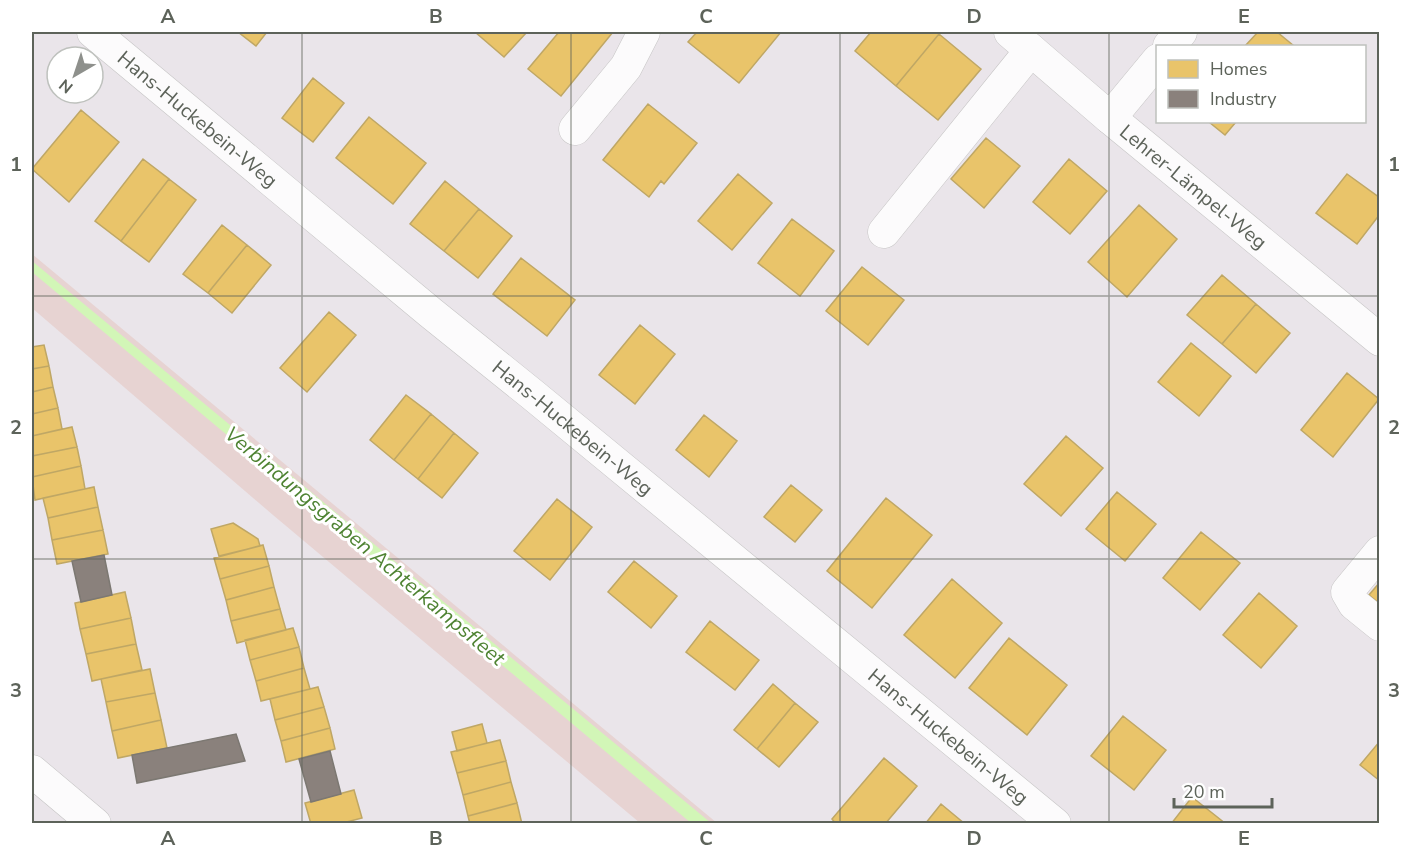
<svg xmlns="http://www.w3.org/2000/svg" width="1411" height="855" viewBox="0 0 1411 855" font-family="'Nunito Sans',sans-serif">
  <style>
    .green { fill: #e7d3d2 }
    .water { fill: #d2f6b7 }
    .homes { fill: #e9c46a; stroke: #bfa765; stroke-width: 1.5 }
    .industry { fill: #8a817c; stroke: #7c7872; stroke-width: 1.5 }
    .lines { fill: none; stroke-linecap: round; stroke-linejoin: round }
    .minor-casing { stroke: #c6c5c5; stroke-width: 33 }
    .minor { stroke: #fcfbfc; stroke-width: 32 }
    .grid { fill: none; stroke: #5d635a; stroke-width: 1.5; stroke-opacity: 0.55 }
    .labels { text-anchor: middle; stroke-width: 6; stroke-linejoin: round; paint-order: stroke }
    .street-label { font-size: 20px; fill: #5d635a; stroke: #fff }
    .water-label { font-size: 21px; font-style: italic; fill: #4e8332; stroke: #fff }
    .neatline { fill: none; stroke: #5d635a; stroke-width: 2 }
    .grid-label { font-size: 20px; text-anchor: middle; font-weight: bold; fill: #5d635a }
  </style>
  <rect width="100%" height="100%" fill="#eae5ea"/>
  <path class="green" d="M32,254L717,823H640L273,515L32,308Z"/>
  <path class="water" d="M32,261L711,823H691L32,272Z"/>
  <path class="homes" d="M238,32H267L256,46Z
    M475,32H527L504,57Z
    M559,32H613L561,96L528,69Z
    M697,32H781L739,83L688,42Z
    M871,32H937L939,34L896,86L855,51Z
    M1258,32H1277L1294,46H1245Z
    M939,34L981,69L938,120L896,86Z
    M313,78L344,103L313,142L282,118Z
    M648,104L697,143L664,184L661,181L649,197L603,160Z
    M81,110L119,142L69,202L32,169Z
    M369,117L426,163L393,204L336,158Z
    M1209,122H1236L1225,135Z
    M986,138L1020,166L984,208L951,179Z
    M143,159L169,179L121,241L95,221Z
    M1069,159L1107,191L1070,234L1033,202Z
    M738,174L772,203L732,250L698,221Z
    M1347,174L1380,198V214L1357,244L1316,213Z
    M169,179L196,200L149,262L121,241Z
    M445,181L479,209L444,251L410,224Z
    M1139,205L1177,239L1127,297L1088,262Z
    M479,209L512,236L478,278L444,251Z
    M792,219L834,251L800,296L758,263Z
    M222,225L247,245L208,293L183,274Z
    M247,245L271,265L232,313L208,293Z
    M521,258L575,300L547,336L493,294Z
    M862,267L904,300L868,345L826,311Z
    M1222,275L1256,304L1222,344L1187,315Z
    M1256,304L1290,333L1256,373L1222,344Z
    M329,312L356,335L307,392L280,368Z
    M640,325L675,354L635,404L599,375Z
    M1191,343L1231,376L1199,416L1158,382Z
    M44,345L49,366L32,369V347Z
    M49,366L53,387L32,392V369Z
    M1347,373L1379,399L1333,457L1301,430Z
    M53,387L58,408L32,414V392Z
    M406,395L431,414L394,460L370,440Z
    M58,408L62,429L32,436V414Z
    M431,414L454,433L418,479L394,460Z
    M704,415L737,441L709,477L676,450Z
    M72,427L77,447L32,456V436Z
    M454,433L478,453L442,498L418,479Z
    M1066,436L1103,468L1061,516L1024,484Z
    M77,447L81,466L32,477V456Z
    M81,466L85,489L35,500L32,477Z
    M791,485L822,510L795,542L764,517Z
    M94,487L98,507L48,518L43,498Z
    M1117,492L1156,524L1125,561L1086,529Z
    M886,498L932,535L872,608L827,571Z
    M557,499L592,527L550,580L514,551Z
    M98,507L103,530L52,540L48,518Z
    M233,523L258,539L260,546L219,556L211,529Z
    M103,530L108,554L57,564L52,540Z
    M1201,532L1240,563L1200,610L1163,578Z
    M263,545L269,566L220,579L214,558Z
    M634,561L677,596L651,628L608,592Z
    M269,566L274,587L226,600L220,579Z
    M952,579L1002,623L955,678L904,635Z
    M1380,582V604L1369,595Z
    M274,587L280,609L231,621L226,600Z
    M125,592L131,618L80,629L75,603Z
    M1259,593L1297,626L1261,668L1223,635Z
    M280,609L286,630L237,643L231,621Z
    M131,618L136,644L86,654L80,629Z
    M710,621L759,660L735,690L686,652Z
    M293,628L299,647L250,660L245,640Z
    M1009,638L1067,685L1027,735L969,688Z
    M136,644L142,670L92,681L86,654Z
    M299,647L304,668L256,681L250,660Z
    M304,668L310,689L261,701L256,681Z
    M150,669L155,693L106,702L101,679Z
    M773,684L795,703L757,749L734,730Z
    M318,687L324,707L275,720L270,699Z
    M155,693L161,720L112,731L106,702Z
    M795,703L818,722L779,767L757,749Z
    M324,707L330,728L281,741L275,720Z
    M1123,716L1166,750L1134,790L1091,756Z
    M161,720L167,748L118,758L112,731Z
    M482,724L487,743L457,751L452,732Z
    M330,728L335,749L286,762L281,741Z
    M500,740L506,761L457,773L451,752Z
    M1380,741V781L1360,765Z
    M884,758L917,786L885,824H836L832,819Z
    M506,761L511,782L463,795L457,773Z
    M511,782L517,803L468,816L463,795Z
    M354,790L362,818L339,824H311L305,803Z
    M1192,797L1226,824H1171Z
    M517,803L522,824H470L468,816Z
    M941,804L965,824H925Z"/>
  <path class="industry" d="M104,555L112,595L81,602L72,561Z
    M236,734L245,761L137,783L132,755Z
    M330,751L341,794L311,802L299,759Z"/>
  <g class="lines">
    <defs>
      <g id="minor">
        <path id="s1" d="M93,32L431,313L533,395L1055,824"/>
        <path id="s2" d="M1010,32L1110,118L1380,340"/>
        <path d="M1169,46L1181,32"/>
        <path d="M1110,118L1158,60"/>
        <path d="M575,129L626,67L644,32"/>
        <path d="M884,232L1031,50"/>
        <path d="M1380,552L1347,592L1354,604L1380,625"/>
        <path d="M32,771L95,824"/>
      </g>
    </defs>
    <use href="#minor" class="minor-casing"/>
    <use href="#minor" class="minor"/>
  </g>
  <path class="grid" d="M302,32V824M571,32V824M840,32V824M1109,32V824M32,296H1380M32,559H1380"/>
  <g class="labels">
    <g class="street-label">
      <text dy="7" stroke="none"><textPath href="#s1" startOffset="136">Hans-Huckebein-Weg</textPath></text>
      <text dy="7" stroke="none"><textPath href="#s2" startOffset="240">Lehrer-Lämpel-Weg</textPath></text>
      <text dy="7" stroke="none"><textPath href="#s1" startOffset="622">Hans-Huckebein-Weg</textPath></text>
      <text dy="7" stroke="none"><textPath href="#s1" startOffset="1108">Hans-Huckebein-Weg</textPath></text>
    </g>
    <g class="water-label">
      <text transform="translate(365 546) rotate(40)" y="7">Verbindungsgraben Achterkampsfleet</text>
    </g>
  </g>
  <rect width="1411" height="855" fill="none" stroke="#ffffff" stroke-width="66"/>
  <rect x="1156" y="45" width="210" height="78" fill="#ffffff" stroke="#bec1bd" stroke-width="1.5"/>
  <rect x="1168" y="60" width="30" height="18" fill="#e9c46a" stroke="#bec1bd" stroke-width="1.5"/>
  <text x="1210" y="75" font-size="18" fill="#5d635a">Homes</text>
  <rect x="1168" y="90" width="30" height="18" fill="#8a817c" stroke="#bec1bd" stroke-width="1.5"/>
  <text x="1210" y="105" font-size="18" fill="#5d635a">Industry</text>
  <g transform="translate(75 75) rotate(219)"><circle r="28" fill="#ffffff" stroke="#bec1bd" stroke-width="1.5"/>
  <path d="M0-4.5L10 22L0 15L-10 22Z" fill="#8e908c"/>
  <text y="-9" font-size="16" font-weight="bold" text-anchor="middle" fill="#5d635a">N</text>
  </g>
  <path d="M1174 798v9h98v-9" fill="none" stroke="#5d635a" stroke-width="3"/>
  <text x="1183" y="798" font-size="18" fill="#5d635a" stroke="#ffffff" stroke-width="4.5" paint-order="stroke">20 m</text>
  <rect x="33" y="33" width="1345" height="789" class="neatline"/>
  <g class="grid-label">
    <text x="168" y="23">A</text>
    <text x="436" y="23">B</text>
    <text x="706" y="23">C</text>
    <text x="974" y="23">D</text>
    <text x="1244" y="23">E</text>
    <text x="16" y="171">1</text>
    <text x="1394" y="171">1</text>
    <text x="16" y="434">2</text>
    <text x="1394" y="434">2</text>
    <text x="16" y="697">3</text>
    <text x="1394" y="697">3</text>
    <text x="168" y="845">A</text>
    <text x="436" y="845">B</text>
    <text x="706" y="845">C</text>
    <text x="974" y="845">D</text>
    <text x="1244" y="845">E</text>
  </g>
</svg>
